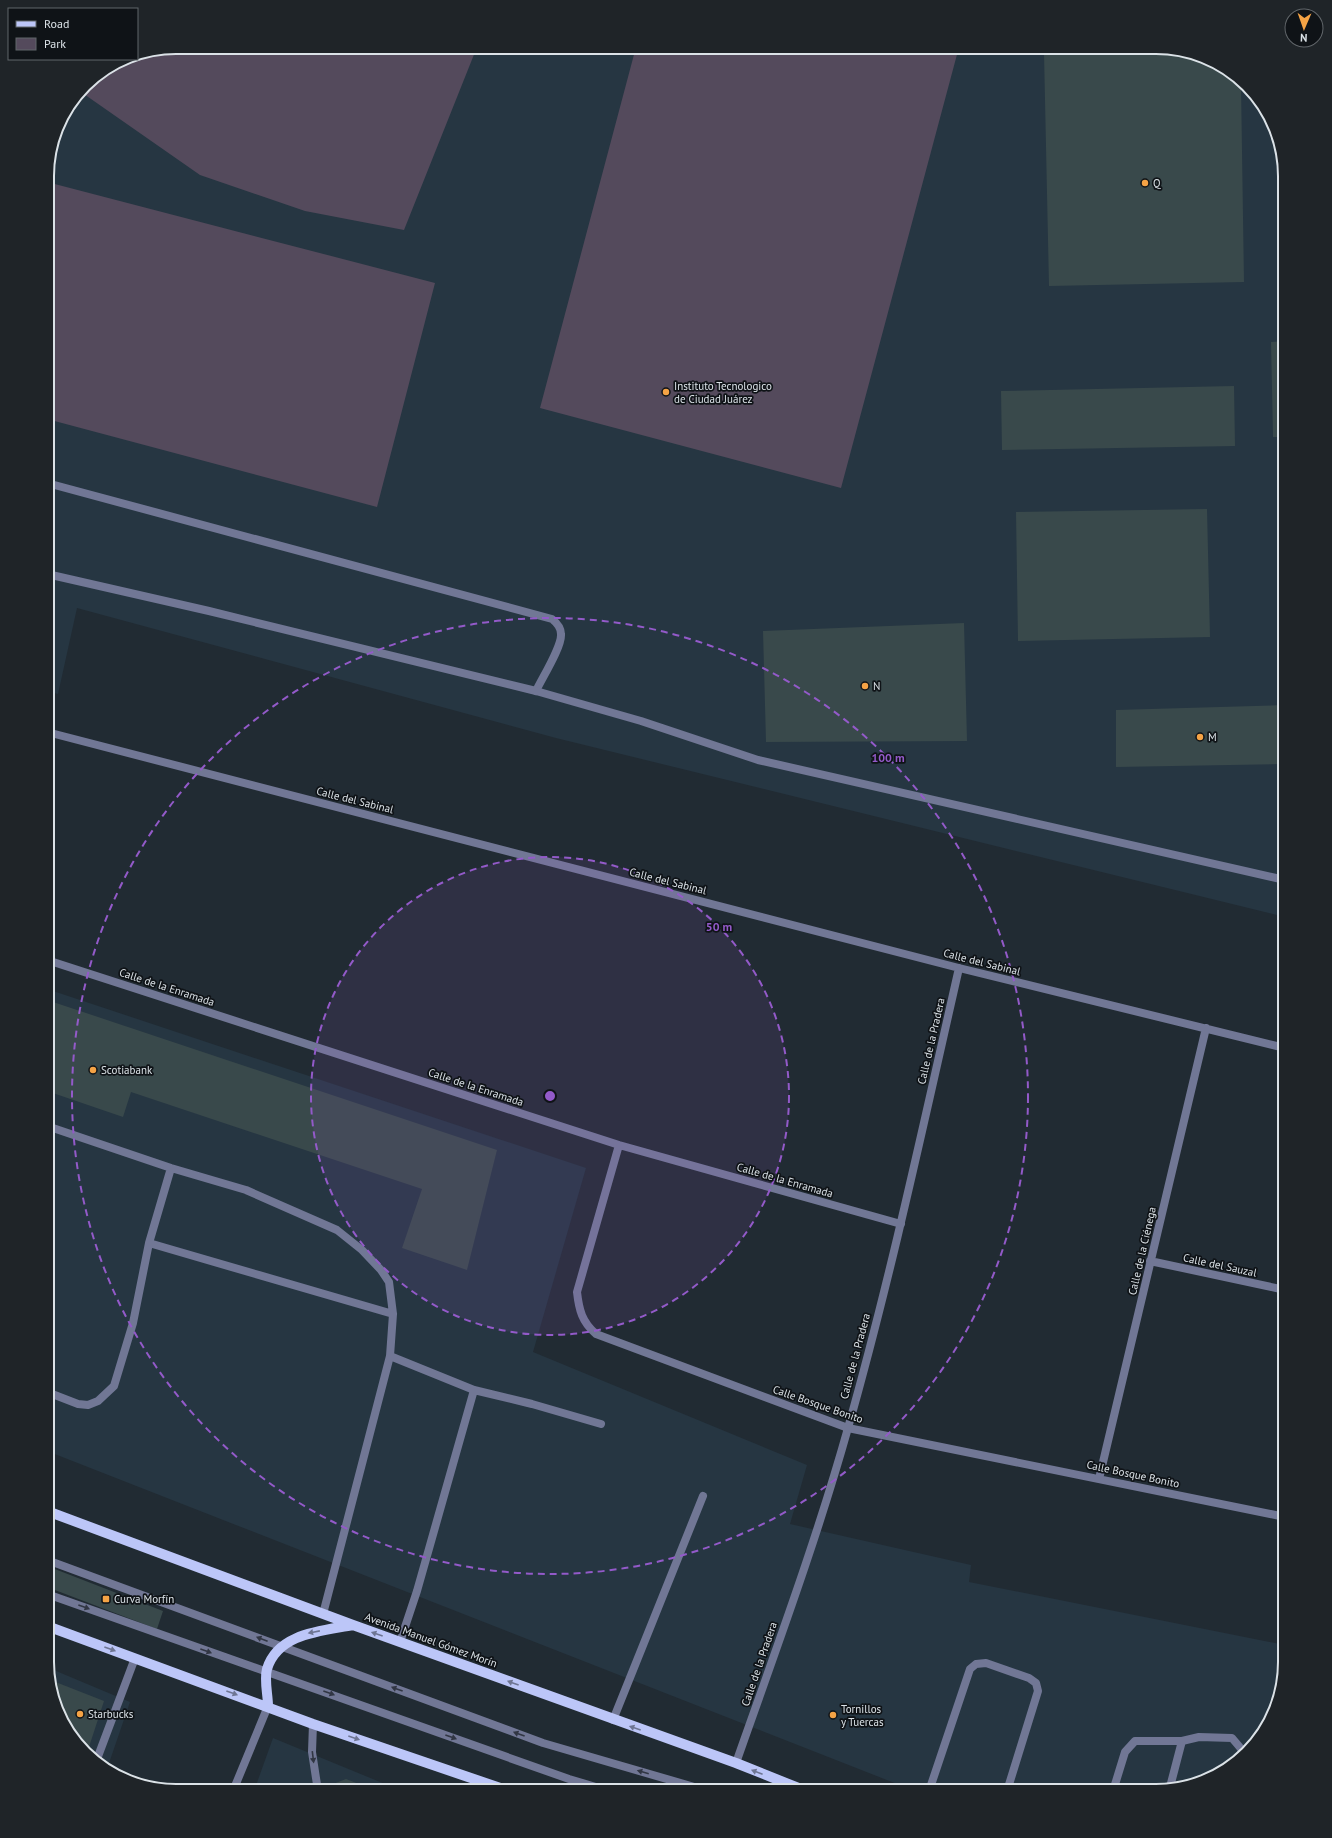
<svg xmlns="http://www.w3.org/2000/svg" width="1332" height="1838" viewBox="0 0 1332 1838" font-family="'PT Sans',sans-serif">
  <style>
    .built { fill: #263642 }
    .green { fill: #544a5c }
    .building { fill: #39494b }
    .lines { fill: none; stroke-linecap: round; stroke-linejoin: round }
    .service { stroke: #717795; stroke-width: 8 }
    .minor { stroke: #717795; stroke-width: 8 }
    .primary { stroke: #bcc6f8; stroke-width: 10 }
    .oneway { fill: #313643 }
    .oneway2 { fill: #6e7593 }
    .ring { fill: none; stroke: #935ac9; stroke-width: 2; stroke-dasharray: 7 5 }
    .poi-dot { fill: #f5a345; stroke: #0f1317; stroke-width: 1.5 }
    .labels { text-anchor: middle; stroke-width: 3.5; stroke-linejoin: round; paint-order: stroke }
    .poi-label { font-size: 11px; fill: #dbe2e7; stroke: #0f1317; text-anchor: start }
    .street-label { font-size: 11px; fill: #dbe2e7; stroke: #0f1317 }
    .rim { fill: none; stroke: #dbe2e7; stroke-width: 2 }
    .centre { fill: #935ac9; stroke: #0f1317; stroke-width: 2 }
    .ring-label { font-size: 12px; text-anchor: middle; font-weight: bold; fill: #935ac9; stroke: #0f1317; stroke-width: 3.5; stroke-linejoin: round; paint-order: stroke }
  </style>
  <rect width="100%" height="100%" fill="#212b33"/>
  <path class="built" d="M176,47H1164L1220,64L1268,112L1285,176V917L556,738L77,608L58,694L47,691V168L60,119L91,79L124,59H137V55Z
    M47,989L586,1168L533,1352L807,1465L790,1524L971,1565L969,1582L1285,1645V1662L1268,1726L1220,1774L1156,1791H915L47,1451Z
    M49,1668L130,1702L107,1769L64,1726Z
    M273,1738L402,1791H254Z"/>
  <path class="green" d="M176,47H477L404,230L305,211L200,175L81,92L91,79L123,59H137V55Z
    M636,47H959L841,488L540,408Z
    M47,182L435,283L377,507L47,419Z"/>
  <path class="building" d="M1174,50L1220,64L1241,85L1244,282L1049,286L1044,53Z
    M1285,341V437H1273L1271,342Z
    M1234,386L1235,446L1002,450L1001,391Z
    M1207,509L1210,637L1018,641L1016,512Z
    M964,623L967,741L766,742L763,631Z
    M1285,705V764L1116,767V710Z
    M47,1000L497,1150L467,1270L402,1248L422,1189L131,1092L123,1117L47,1091Z
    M47,1566L163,1611L157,1629L47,1587Z
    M53,1681L104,1701L88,1750L64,1726Z
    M346,1779L377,1791H333V1784Z"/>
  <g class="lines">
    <path class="service" d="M47,483L552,619C557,623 561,627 561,634C562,647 542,678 536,691
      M47,1126L171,1168L246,1190L337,1230L362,1250L381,1270L389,1282L393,1314L390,1356L323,1614
      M149,1243L393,1314
      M390,1356L474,1390L532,1404L601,1424
      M47,1392L78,1404L88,1405L98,1401L114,1386L133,1323L149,1243L171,1168
      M47,1560L543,1743L708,1791
      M47,1594L569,1779L609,1791
      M400,1642L417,1591L474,1390
      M613,1720L703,1496
      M313,1724L312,1752L318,1791
      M97,1759L135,1658
      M1170,1787L1182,1741
      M929,1791L970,1669L976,1664L986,1663L1029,1678L1036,1683L1038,1691L1007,1791
      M1113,1791L1125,1752L1135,1741H1182L1199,1737L1232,1738L1243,1751"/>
    <path class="minor" d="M47,574L209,611L536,691L641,721L758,760L1285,880
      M47,732L959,968L1285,1048
      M47,960L619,1145L901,1224
      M619,1145L577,1292C579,1310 582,1322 596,1334L848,1428L1285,1517
      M1150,1261L1285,1290
      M1099,1479L1206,1028
      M736,1763C775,1652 816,1542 848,1428C891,1276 924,1122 959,968
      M233,1791L268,1706"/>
    <path class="primary" d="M47,1511L353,1625L736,1763L806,1791
      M47,1626L313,1724L509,1791
      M268,1706C268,1695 264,1680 267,1669C278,1633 322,1631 353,1625"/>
  </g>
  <defs><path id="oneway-solid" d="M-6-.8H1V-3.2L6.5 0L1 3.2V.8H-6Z"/></defs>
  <g class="oneway">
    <use href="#oneway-solid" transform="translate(84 1607) rotate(20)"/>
    <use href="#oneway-solid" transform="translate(262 1639) rotate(-159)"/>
    <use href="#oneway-solid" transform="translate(206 1651) rotate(20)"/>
    <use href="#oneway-solid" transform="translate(397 1689) rotate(-160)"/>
    <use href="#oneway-solid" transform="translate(329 1693) rotate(20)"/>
    <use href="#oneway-solid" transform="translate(519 1734) rotate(-160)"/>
    <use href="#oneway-solid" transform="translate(451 1737) rotate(20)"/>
    <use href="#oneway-solid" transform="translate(313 1757) rotate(83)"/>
    <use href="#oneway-solid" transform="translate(643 1772) rotate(-164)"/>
  </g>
  <g class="oneway2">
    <use href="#oneway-solid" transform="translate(314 1632) rotate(169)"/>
    <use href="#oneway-solid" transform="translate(377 1634) rotate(-161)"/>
    <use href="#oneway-solid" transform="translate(110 1649) rotate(20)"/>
    <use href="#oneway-solid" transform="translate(513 1683) rotate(-160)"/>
    <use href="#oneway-solid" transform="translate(232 1693) rotate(20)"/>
    <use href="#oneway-solid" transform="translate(635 1728) rotate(-161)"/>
    <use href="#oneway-solid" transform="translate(354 1738) rotate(19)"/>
    <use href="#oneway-solid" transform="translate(757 1772) rotate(-159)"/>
  </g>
  <circle cx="550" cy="1096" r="239" fill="#935ac9" fill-opacity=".12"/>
  <g class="ring">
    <circle cx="550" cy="1096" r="239"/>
    <circle cx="550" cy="1096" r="478"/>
  </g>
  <g class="poi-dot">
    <circle cx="1145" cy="183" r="4"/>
    <circle cx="666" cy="392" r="4"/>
    <circle cx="865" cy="686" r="4"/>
    <circle cx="1200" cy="737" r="4"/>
    <circle cx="93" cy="1070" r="4"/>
    <rect x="102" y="1595" width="8" height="8" rx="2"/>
    <circle cx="80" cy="1714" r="4"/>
    <circle cx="833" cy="1715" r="4"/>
  </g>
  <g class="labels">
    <g class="poi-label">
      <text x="1153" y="187">Q</text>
      <text x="674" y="390">Instituto Tecnologico<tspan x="674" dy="13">de Ciudad Juárez</tspan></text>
      <text x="873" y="690">N</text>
      <text x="1208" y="741">M</text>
      <text x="101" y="1074">Scotiabank</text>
      <text x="114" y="1603">Curva Morfín</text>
      <text x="841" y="1713">Tornillos<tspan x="841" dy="13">y Tuercas</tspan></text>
      <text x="88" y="1718">Starbucks</text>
    </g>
    <g class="street-label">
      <text transform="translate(355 800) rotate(14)" y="4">Calle del Sabinal</text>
      <text transform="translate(668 881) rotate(14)" y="4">Calle del Sabinal</text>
      <text transform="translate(982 962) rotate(14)" y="4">Calle del Sabinal</text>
      <text transform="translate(167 987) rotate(18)" y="4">Calle de la Enramada</text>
      <text transform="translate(931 1041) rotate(-77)" y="4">Calle de la Pradera</text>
      <text transform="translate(476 1087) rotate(18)" y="4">Calle de la Enramada</text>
      <text transform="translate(785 1180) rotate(16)" y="4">Calle de la Enramada</text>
      <text transform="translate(1142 1251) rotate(-77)" y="4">Calle de la Ciénega</text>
      <text transform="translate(1220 1265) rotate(12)" y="4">Calle del Sauzal</text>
      <text transform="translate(855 1356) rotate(-75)" y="4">Calle de la Pradera</text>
      <text transform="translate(818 1404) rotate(19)" y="4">Calle Bosque Bonito</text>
      <text transform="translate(1133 1474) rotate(12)" y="4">Calle Bosque Bonito</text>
      <text transform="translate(431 1640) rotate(20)" y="4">Avenida Manuel Gómez Morín</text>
      <text transform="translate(759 1664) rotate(-71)" y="4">Calle de la Pradera</text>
    </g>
  </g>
  <path d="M0 0H1332V1838H0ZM176 54H1156A122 122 0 0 1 1278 176V1662A122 122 0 0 1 1156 1784H176A122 122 0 0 1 54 1662V176A122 122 0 0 1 176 54Z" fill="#1f2428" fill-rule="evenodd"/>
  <path class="rim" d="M176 54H1156A122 122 0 0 1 1278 176V1662A122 122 0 0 1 1156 1784H176A122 122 0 0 1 54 1662V176A122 122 0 0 1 176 54Z"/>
  <circle cx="550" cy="1096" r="6" class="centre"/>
  <g class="ring-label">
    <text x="888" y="762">100 m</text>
    <text x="719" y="931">50 m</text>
  </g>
  <rect x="8" y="8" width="130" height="52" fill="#0f1317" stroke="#61666a"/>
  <rect x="16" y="21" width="20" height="6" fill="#bcc6f8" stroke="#61666a"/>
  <text x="44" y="28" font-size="12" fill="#dbe2e7">Road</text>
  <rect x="16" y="38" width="20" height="12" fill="#544a5c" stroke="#61666a"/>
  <text x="44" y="48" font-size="12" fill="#dbe2e7">Park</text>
  <g transform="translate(1304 28) rotate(182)"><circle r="19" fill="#0f1317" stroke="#61666a"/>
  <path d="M0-3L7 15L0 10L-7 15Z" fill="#f5a345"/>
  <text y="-6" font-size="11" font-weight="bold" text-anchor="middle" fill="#dbe2e7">N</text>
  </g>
</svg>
